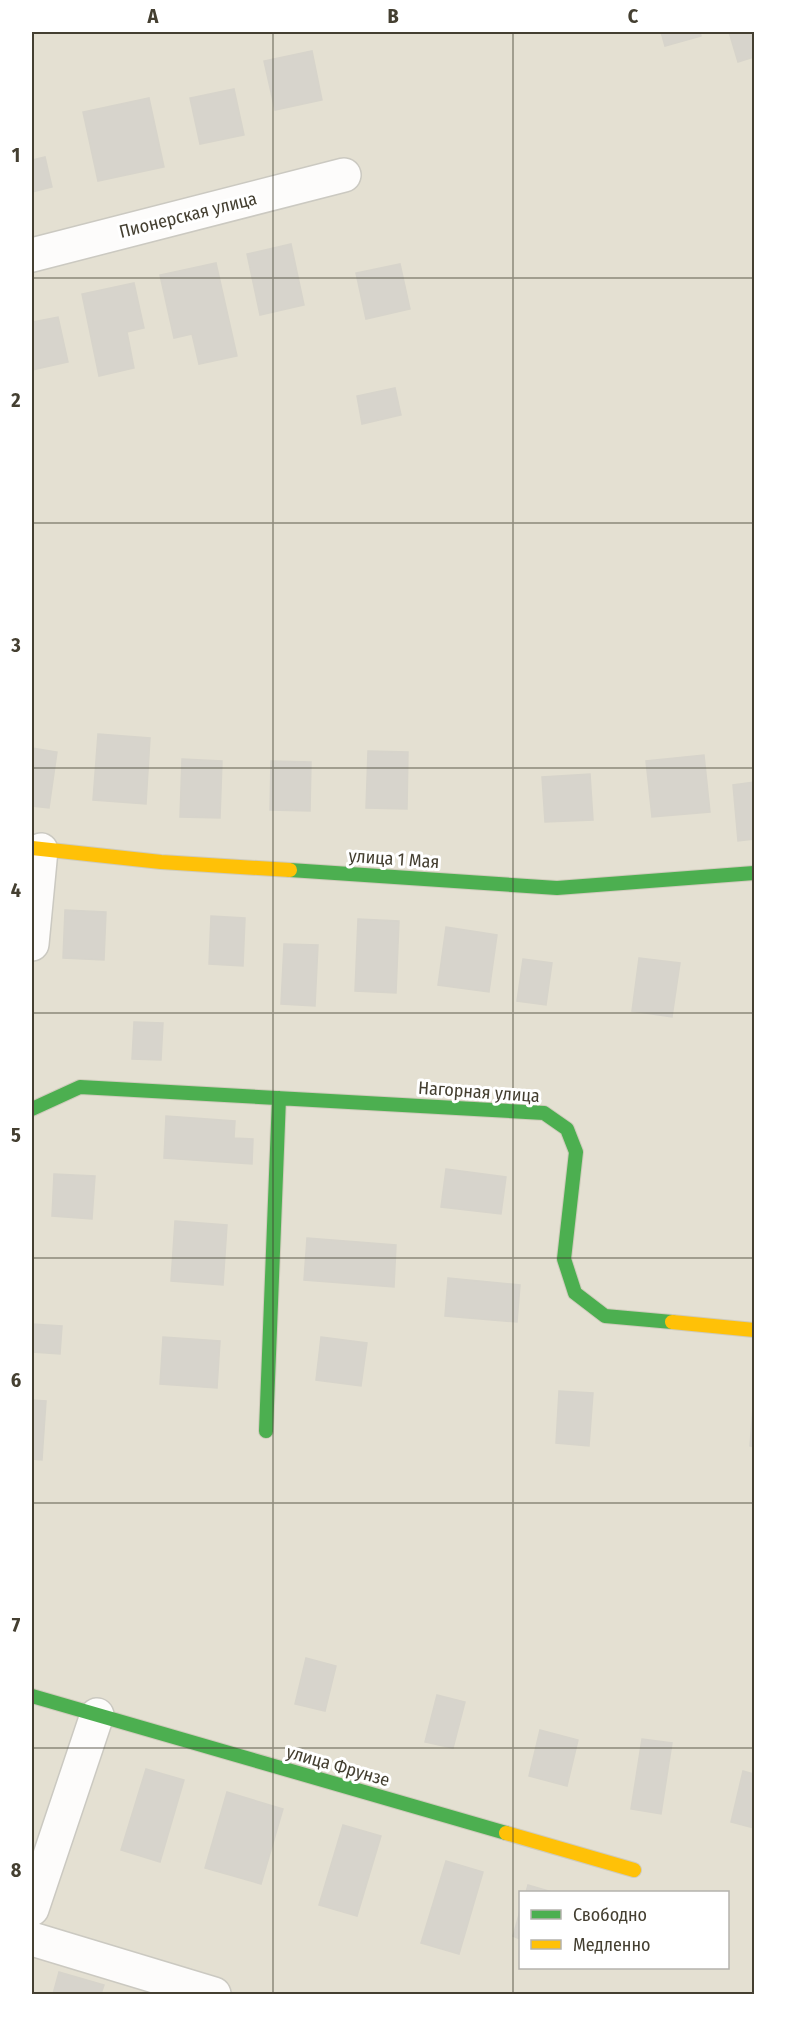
<svg xmlns="http://www.w3.org/2000/svg" width="786" height="2026" viewBox="0 0 786 2026" font-family="'Fira Sans Condensed',sans-serif">
  <style>
    .residential { fill: #e4e0d2; fill-rule: evenodd }
    .building { fill: #d7d4cc; stroke: #d7d4cb; stroke-width: 1.5 }
    .lines { fill: none; stroke-linecap: round; stroke-linejoin: round }
    .street-casing { stroke: #cbc9c1; stroke-width: 36 }
    .fast-casing { stroke: #cfcbbb; stroke-width: 16 }
    .slow-casing { stroke: #cfcbbb; stroke-width: 16 }
    .street { stroke: #fdfcfb; stroke-width: 33 }
    .fast { stroke: #4caf50; stroke-width: 14 }
    .slow { stroke: #ffc107; stroke-width: 14 }
    .grid { fill: none; stroke: #443f31; stroke-width: 1.5; stroke-opacity: 0.55 }
    .labels { text-anchor: middle; stroke-width: 6; stroke-linejoin: round; paint-order: stroke }
    .street-label { font-size: 18px; fill: #443f31; stroke: #fff }
    .neatline { fill: none; stroke: #443f31; stroke-width: 2 }
    .grid-label { font-size: 20px; text-anchor: middle; font-weight: bold; fill: #443f31 }
  </style>
  <rect width="100%" height="100%" fill="#efede5"/>
  <path class="residential" d="M32,32H754V1994H32ZM520,1892H728V1968H520Z"/>
  <path class="building" d="M661,32H700L701,36L665,46Z
    M729,32H754V57L738,62Z
    M312,51L322,100L275,110L264,61Z
    M234,89L244,135L200,144L190,98Z
    M149,98L164,167L98,181L83,112Z
    M45,157L52,187L32,192V160Z
    M291,244L304,305L260,315L247,254Z
    M216,263L237,356L199,364L192,334L174,338L160,275Z
    M400,264L410,309L366,319L356,273Z
    M134,283L144,328L127,332L134,368L99,376L82,294Z
    M58,317L68,362L32,370V322Z
    M395,388L401,415L362,424L357,396Z
    M98,734L150,738L146,804L93,800Z
    M32,748L57,752L49,808L32,806Z
    M368,751L408,752L407,809L366,808Z
    M704,755L710,812L652,817L646,761Z
    M182,759L222,761L220,818L180,817Z
    M271,761L311,762L310,811L270,810Z
    M590,774L593,820L545,822L542,777Z
    M754,782V839L738,841L733,785Z
    M65,910L106,912L104,960L63,958Z
    M211,916L245,918L243,966L209,964Z
    M358,919L399,921L396,993L355,991Z
    M446,927L497,935L489,992L438,985Z
    M284,944L318,945L315,1006L281,1004Z
    M639,958L680,963L672,1017L632,1011Z
    M523,959L552,963L546,1005L517,1001Z
    M134,1022L163,1023L161,1060L132,1059Z
    M166,1116L235,1121L234,1138L253,1139L252,1164L164,1158Z
    M446,1169L506,1177L501,1214L441,1207Z
    M54,1174L95,1176L92,1219L52,1216Z
    M175,1221L227,1225L223,1285L171,1281Z
    M307,1238L396,1245L394,1287L304,1280Z
    M448,1278L520,1285L517,1322L445,1316Z
    M32,1324L62,1326L60,1354L32,1352Z
    M163,1337L220,1341L217,1388L160,1384Z
    M321,1337L367,1343L361,1386L316,1380Z
    M559,1391L593,1393L589,1446L556,1443Z
    M754,1395V1447L750,1446Z
    M32,1400L46,1401L42,1460L32,1459Z
    M306,1658L336,1666L325,1711L295,1704Z
    M437,1695L465,1702L453,1748L425,1742Z
    M540,1730L578,1740L567,1786L529,1776Z
    M642,1739L672,1743L661,1814L631,1809Z
    M146,1769L184,1780L160,1862L121,1850Z
    M743,1771L754,1774V1828L731,1822Z
    M227,1792L283,1809L261,1884L205,1868Z
    M343,1825L381,1836L357,1916L319,1905Z
    M446,1861L483,1872L459,1954L421,1943Z
    M528,1885L552,1892H526Z
    M520,1911V1939L513,1936Z
    M59,1972L104,1985L101,1994H53Z"/>
  <g class="lines">
    <defs>
      <path id="street" d="M32,255L344,175
        M32,944L41,850
        M32,1909L97,1715
        M32,1939L214,1994"/>
      <path id="fast" d="M290,870L557,888L754,873
        M32,1109L80,1087L544,1113L567,1129L576,1152L564,1259L575,1293L605,1316L672,1322
        M266,1431L279,1098
        M32,1696L506,1833"/>
      <path id="slow" d="M32,848L161,862L290,870
        M672,1322L754,1330
        M506,1833L634,1870"/>
    </defs>
    <use href="#street" class="street-casing"/>
    <use href="#fast" class="fast-casing"/>
    <use href="#slow" class="slow-casing"/>
    <use href="#street" class="street"/>
    <use href="#fast" class="fast"/>
    <use href="#slow" class="slow"/>
  </g>
  <path class="grid" d="M273,32V1994M513,32V1994M32,278H754M32,523H754M32,768H754M32,1013H754M32,1258H754M32,1503H754M32,1748H754"/>
  <g class="labels">
    <g class="street-label">
      <text transform="translate(188 215) rotate(-14)" y="6">Пионерская улица</text>
      <text transform="translate(394 859) rotate(4)" y="6">улица 1 Мая</text>
      <text transform="translate(479 1092) rotate(4)" y="6">Нагорная улица</text>
      <text transform="translate(338 1766) rotate(16)" y="6">улица Фрунзе</text>
    </g>
  </g>
  <rect width="786" height="2026" fill="none" stroke="#ffffff" stroke-width="66"/>
  <rect x="519" y="1891" width="210" height="78" fill="#ffffff" stroke="#b4b2ad" stroke-width="1.5"/>
  <rect x="531" y="1910" width="30" height="9" fill="#4caf50" stroke="#b4b2ad" stroke-width="1.5"/>
  <text x="573" y="1921" font-size="18" fill="#443f31">Свободно</text>
  <rect x="531" y="1940" width="30" height="9" fill="#ffc107" stroke="#b4b2ad" stroke-width="1.5"/>
  <text x="573" y="1951" font-size="18" fill="#443f31">Медленно</text>
  <rect x="33" y="33" width="720" height="1960" class="neatline"/>
  <g class="grid-label">
    <text x="153" y="23">A</text>
    <text x="393" y="23">B</text>
    <text x="633" y="23">C</text>
    <text x="16" y="162">1</text>
    <text x="16" y="407">2</text>
    <text x="16" y="652">3</text>
    <text x="16" y="897">4</text>
    <text x="16" y="1142">5</text>
    <text x="16" y="1387">6</text>
    <text x="16" y="1632">7</text>
    <text x="16" y="1877">8</text>
  </g>
</svg>
